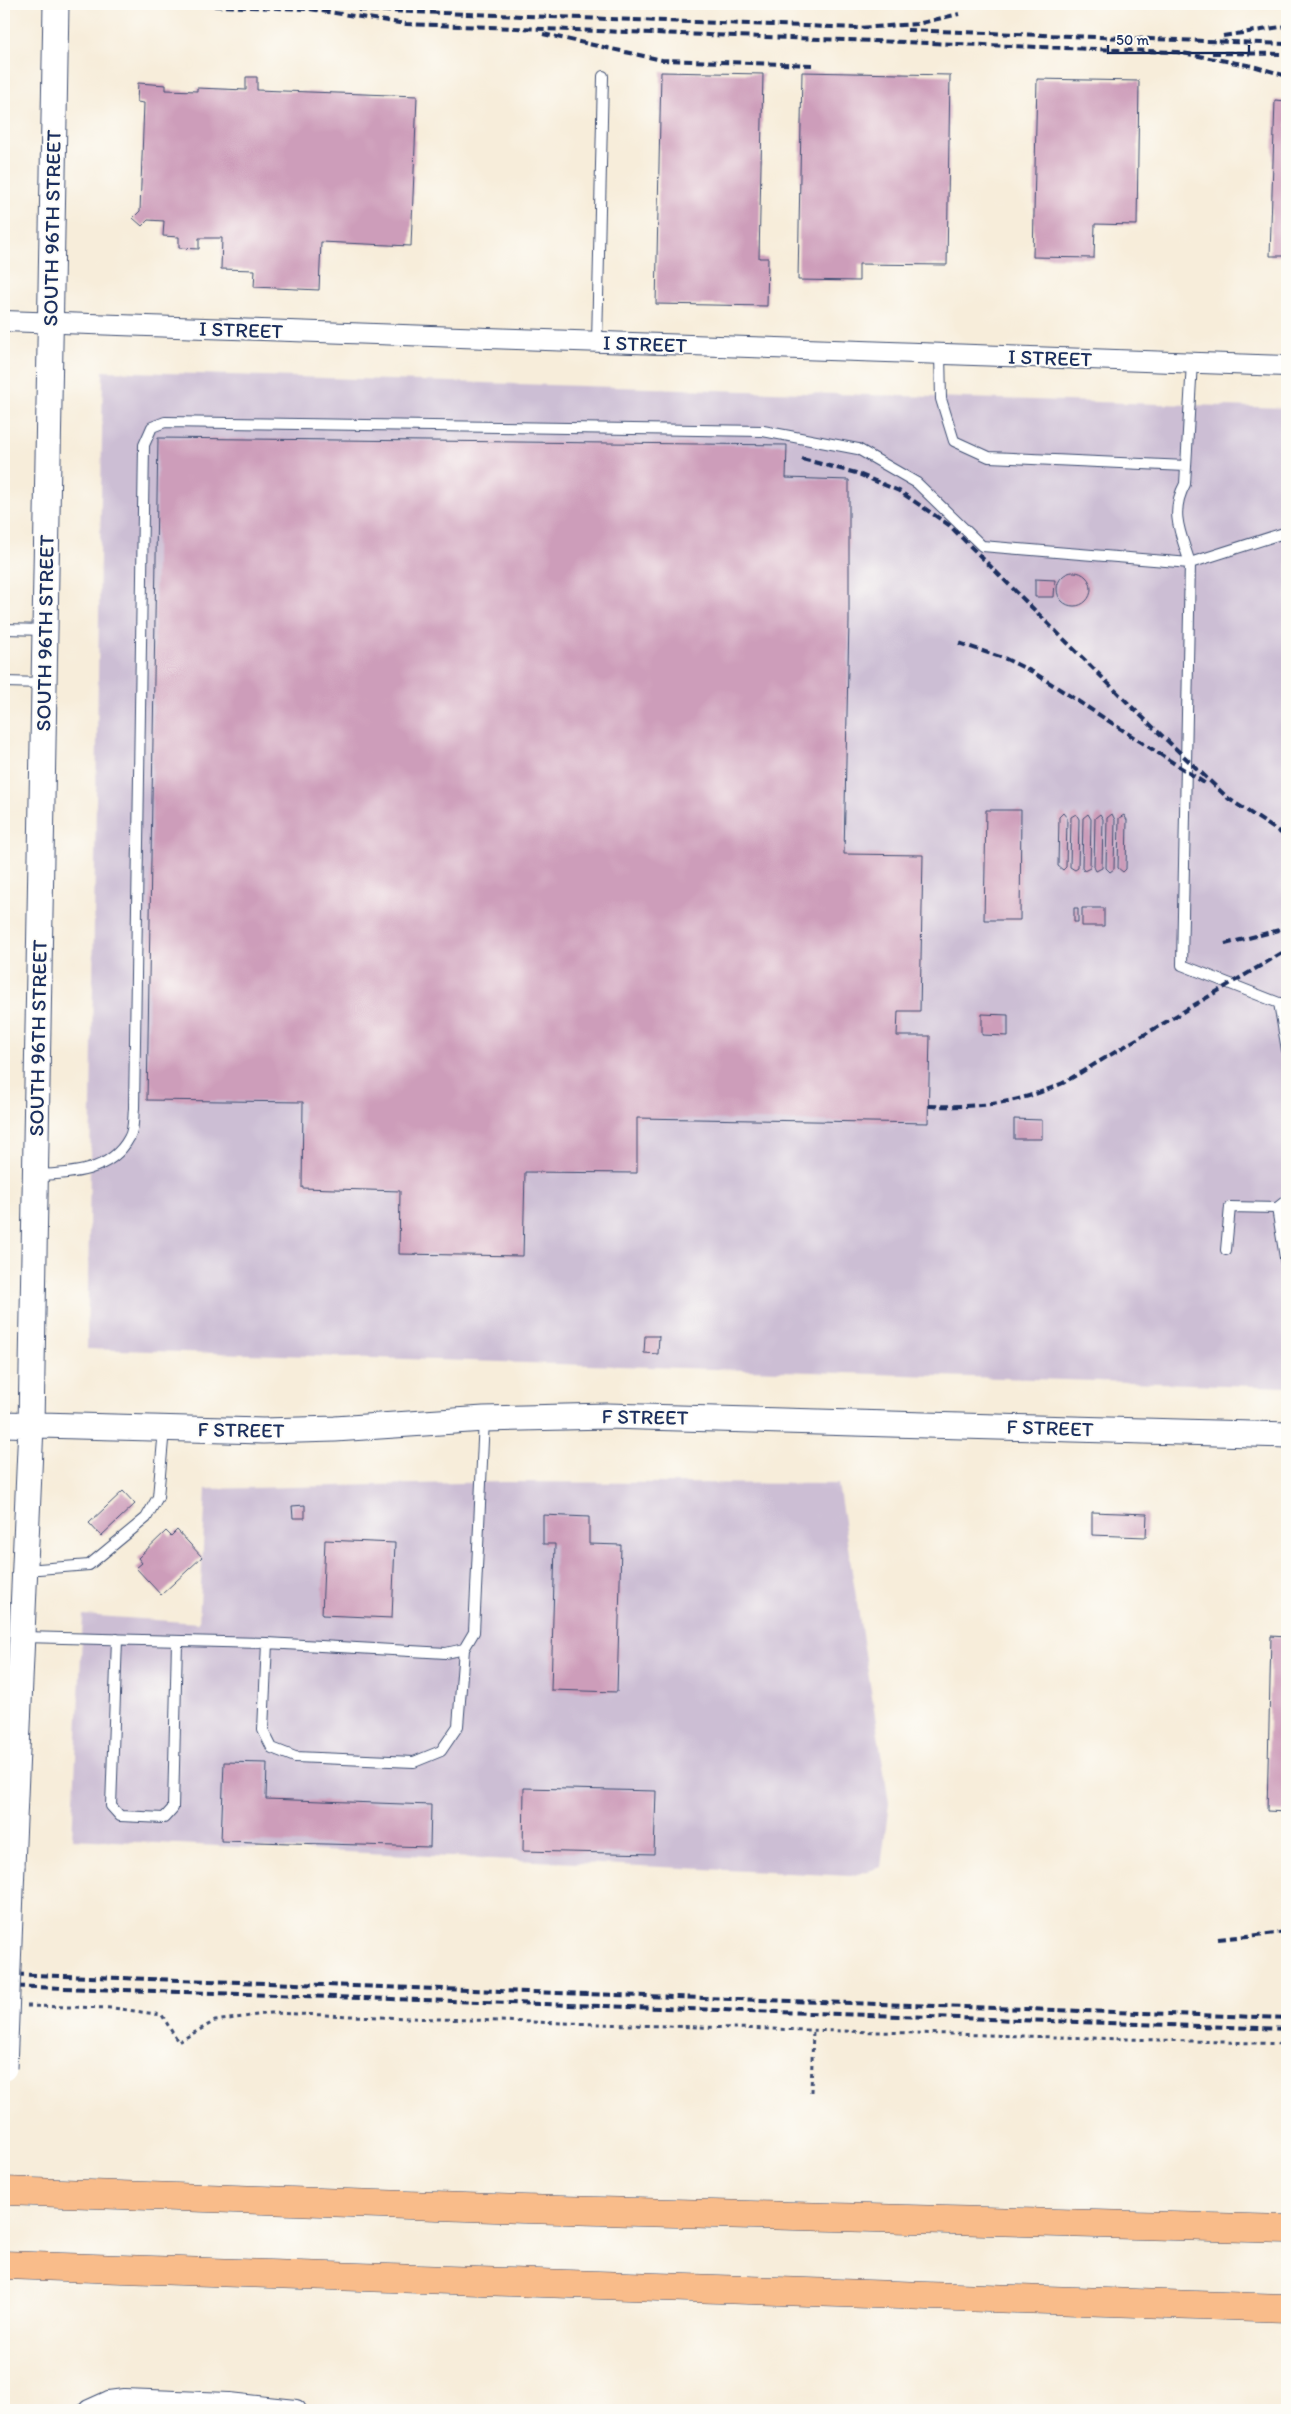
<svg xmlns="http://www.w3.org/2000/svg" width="1291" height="2414" viewBox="0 0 1291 2414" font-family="Itim,sans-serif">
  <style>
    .industrial { fill: #ccbed4 }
    .building { fill: #cd9dba }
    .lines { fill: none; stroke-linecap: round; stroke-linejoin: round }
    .service-casing { stroke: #3c4c71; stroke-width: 12 }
    .minor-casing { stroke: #3c4c71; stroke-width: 22 }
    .tertiary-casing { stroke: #3c4c71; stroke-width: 27 }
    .motorway-casing { stroke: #3c4c71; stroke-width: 29 }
    .path { stroke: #3c4c71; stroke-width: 3; stroke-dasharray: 4 4; stroke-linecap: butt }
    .service { stroke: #fff; stroke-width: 10 }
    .minor { stroke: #fff; stroke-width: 20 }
    .tertiary { stroke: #fff; stroke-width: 25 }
    .motorway { stroke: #f9bc8a; stroke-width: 28 }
    .rail { stroke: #1b2f5e; stroke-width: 4; stroke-dasharray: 8 4; stroke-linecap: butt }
    .tertiary-bridge-casing { stroke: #3c4c71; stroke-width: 27; stroke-linecap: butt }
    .tertiary-bridge { stroke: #fff; stroke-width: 25 }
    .labels { text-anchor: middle; stroke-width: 4; stroke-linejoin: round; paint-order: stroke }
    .street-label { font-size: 21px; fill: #1b2f5e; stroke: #fdfcf7 }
  </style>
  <rect width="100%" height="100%" fill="#fdfcf7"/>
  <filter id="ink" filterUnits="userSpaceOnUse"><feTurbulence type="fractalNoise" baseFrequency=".02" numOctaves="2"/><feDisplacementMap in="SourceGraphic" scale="10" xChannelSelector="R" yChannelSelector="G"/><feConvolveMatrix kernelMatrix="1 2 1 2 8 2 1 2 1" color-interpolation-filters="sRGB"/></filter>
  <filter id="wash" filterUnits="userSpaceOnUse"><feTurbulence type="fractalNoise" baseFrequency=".0096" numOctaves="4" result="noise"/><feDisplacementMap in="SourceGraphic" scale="20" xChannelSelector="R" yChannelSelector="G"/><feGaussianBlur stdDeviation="1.12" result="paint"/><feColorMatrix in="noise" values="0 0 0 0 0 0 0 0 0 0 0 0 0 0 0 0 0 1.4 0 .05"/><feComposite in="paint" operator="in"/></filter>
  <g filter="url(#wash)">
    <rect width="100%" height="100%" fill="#f7edda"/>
    <path class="industrial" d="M103,371L1287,408V1387L87,1349Z
      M501,1482L838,1484L889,1803L881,1867L851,1876L72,1839L83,1615L199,1623L206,1489Z"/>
    <g id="blocks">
      <path class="building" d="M661,72L763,74L759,258H768L767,306L656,304Z
        M802,72L950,75L947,265L859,264V281L798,280Z
        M246,77H257V90L417,96L411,246L321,242L319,290L254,287L255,270L221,269L222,238H199V249L179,248V237L163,236L164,221L148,220L142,226L133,218L140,211L144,103L137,102L138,83L166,85V90L197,91V88L246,90Z
        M1037,79L1139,81L1137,225L1095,224L1094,258L1033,257Z
        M1275,100L1287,101V256H1270Z
        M158,438L787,445L786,478L849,480V621L844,854L923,855L920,1011H898L897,1036H930L928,1123L637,1118V1173L525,1172L523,1256L399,1254L400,1191L302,1188L303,1102L147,1100Z
        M1057 589a17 17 0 1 1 34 0a17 17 0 1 1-34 0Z
        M1035,579L1055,580L1054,597H1035Z
        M986,810H1021L1020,920H984Z
        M1063,813L1067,818L1066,867L1063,870L1058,866L1059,817Z
        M1076,814L1079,819L1078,868L1075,870L1070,867L1071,817Z
        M1088,814L1091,819L1090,868L1084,871L1082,867L1083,818Z
        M1100,814L1103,819L1102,868L1096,871L1094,867L1095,818Z
        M1112,814L1115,820L1114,869L1110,872L1106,868L1107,818Z
        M1124,815L1127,820L1126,869L1123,872L1118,868L1119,818Z
        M1074,908H1078V922H1074Z
        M1082,908H1104V926H1082Z
        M982,1014L1008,1015V1036L982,1035Z
        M1014,1119L1042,1120V1139H1014Z
        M645,1336H659L658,1354L644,1353Z
        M123,1491L135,1504L101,1536L89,1523Z
        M305,1505V1518H293L292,1506Z
        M1092,1512L1147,1514L1146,1537L1092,1535Z
        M543,1515L589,1517V1544L621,1545L617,1692L551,1690L555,1544H543Z
        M177,1530L202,1557L161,1595L136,1568L142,1563L138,1558L166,1531L171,1536Z
        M325,1540L395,1543L392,1618L322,1615Z
        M1271,1636L1287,1637V1812L1267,1811Z
        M224,1762L267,1763L266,1799L431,1805L430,1847L221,1841Z
        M524,1788L656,1791L654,1854L523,1851Z"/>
    </g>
  </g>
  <g filter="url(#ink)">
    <use href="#blocks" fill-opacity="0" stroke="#3c4c71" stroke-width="1"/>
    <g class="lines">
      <defs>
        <path id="service" d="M597,343L603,76
          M940,354L941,399L954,441L989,457L1186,466
          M1192,362L1185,484C1169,513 1181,534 1190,563L1182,965L1279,1003H1287
          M4,629L45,630
          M4,682L44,683
          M1279,1003L1287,1050
          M36,1175C70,1174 111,1172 129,1138C134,1131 133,1117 134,1108L144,445L152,427L165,422L763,431L858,449L917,483L982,546L1190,563L1287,532
          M1277,1208L1287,1270
          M1226,1250L1230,1207L1277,1208L1287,1200
          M26,1570L89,1565L146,1518L158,1497L164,1429
          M23,1637L267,1643L446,1653L464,1649L474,1632L484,1419
          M117,1639L111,1806L120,1816L164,1818L173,1808L177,1641
          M267,1643L263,1730L272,1748L295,1757L414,1762L441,1751L458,1726L464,1649"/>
        <path id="minor" d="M4,321L1287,366
          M89,2410L109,2401L124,2399L229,2403L296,2410"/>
        <path id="tertiary" d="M4,1424L263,1431L335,1429L484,1419L607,1416L1287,1435
          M12,1866L31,1425L56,4"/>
        <path id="motorway" d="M4,2191L523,2209L1287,2229
          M4,2265L1287,2308"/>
      </defs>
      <use href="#service" class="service-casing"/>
      <use href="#minor" class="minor-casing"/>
      <use href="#tertiary" class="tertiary-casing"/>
      <use href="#motorway" class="motorway-casing"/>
      <path class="path" d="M27,2006L114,2008L162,2015L178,2042L215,2021L271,2013C610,2026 949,2033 1287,2044
        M811,2092L813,2030"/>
      <use href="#service" class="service"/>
      <use href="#minor" class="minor"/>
      <use href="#tertiary" class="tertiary"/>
      <use href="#motorway" class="motorway"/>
      <path class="rail" d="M154,4L309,9L406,24L1177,52L1253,66L1287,76
        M358,10L859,28L917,24L959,14
        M907,30L1287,44
        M543,34L662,60L812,65
        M1223,36L1287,26
        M1212,53L1287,54
        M802,459L856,473L899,491L949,525L1136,711L1229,799L1287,837
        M959,643L1006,659L1033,672L1206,784
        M1225,944L1287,928
        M929,1106C982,1107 1013,1105 1063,1083L1287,950
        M1218,1939L1287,1932
        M4,1974L1287,2018
        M4,1986L1287,2029"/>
      <defs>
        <path id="tertiary-bridge" d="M4,2068L12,1866"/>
      </defs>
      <use href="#tertiary-bridge" class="tertiary-bridge-casing"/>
      <use href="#tertiary-bridge" class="tertiary-bridge"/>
    </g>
  </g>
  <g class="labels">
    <g class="street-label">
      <text transform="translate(52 228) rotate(-89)" y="7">SOUTH 96TH STREET</text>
      <text transform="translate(241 330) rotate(2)" y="7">I STREET</text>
      <text transform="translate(645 344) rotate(2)" y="7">I STREET</text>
      <text transform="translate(1050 358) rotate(2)" y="7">I STREET</text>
      <text transform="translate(45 633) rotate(-89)" y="7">SOUTH 96TH STREET</text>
      <text transform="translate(38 1038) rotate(-89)" y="7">SOUTH 96TH STREET</text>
      <text transform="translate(645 1417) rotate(1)" y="7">F STREET</text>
      <text transform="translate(1050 1428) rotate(2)" y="7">F STREET</text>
      <text transform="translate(241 1430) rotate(1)" y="7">F STREET</text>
    </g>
  </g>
  <rect width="1291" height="2414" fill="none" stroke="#fdfcf7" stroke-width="20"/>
  <path d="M1108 45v8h141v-8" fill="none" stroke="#1b2f5e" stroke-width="2.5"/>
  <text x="1116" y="45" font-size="15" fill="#1b2f5e" stroke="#fdfcf7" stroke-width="4" paint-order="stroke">50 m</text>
</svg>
